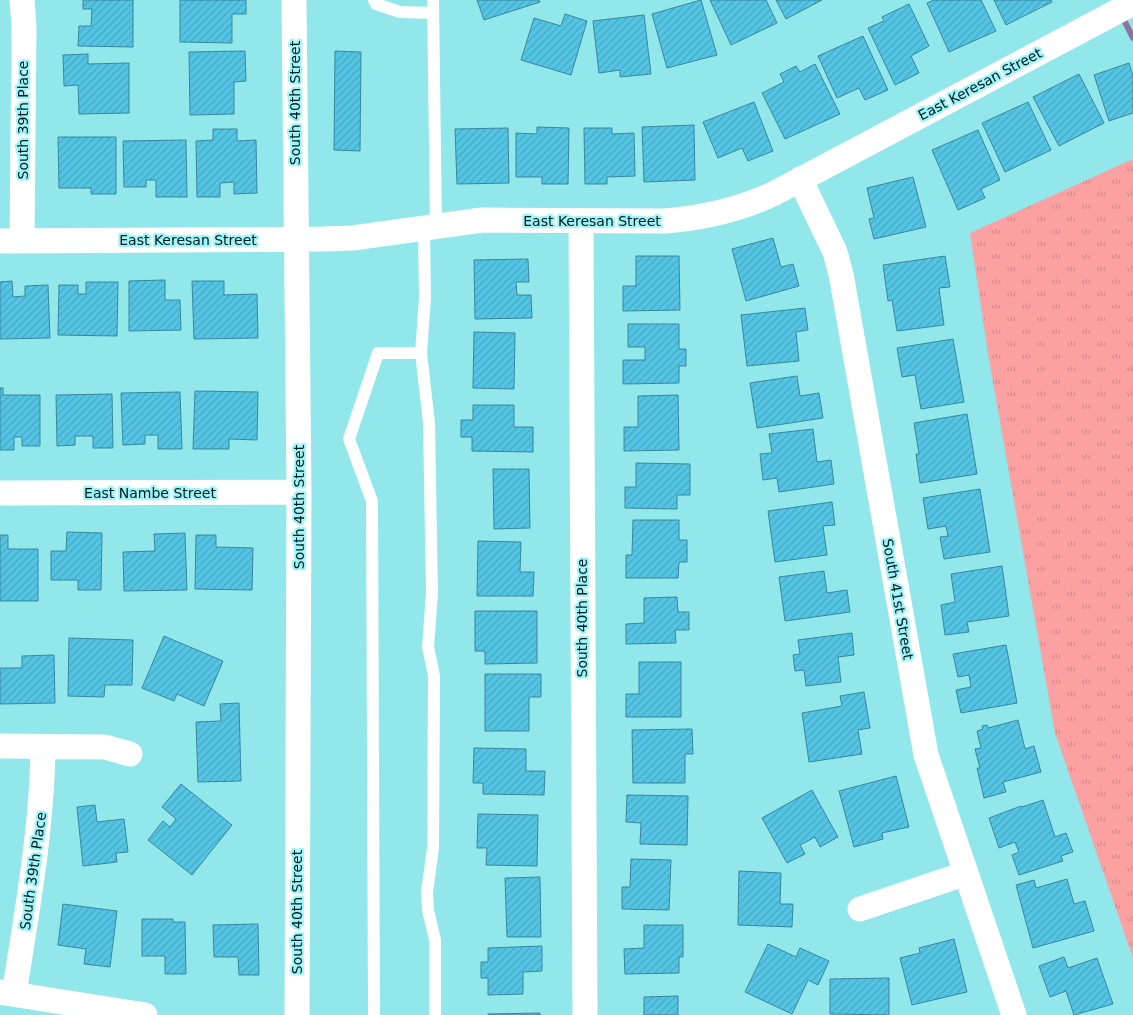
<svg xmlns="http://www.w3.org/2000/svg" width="1133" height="1015" viewBox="0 0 1133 1015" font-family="'DejaVu Sans',sans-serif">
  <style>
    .grass { fill: url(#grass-tufts) }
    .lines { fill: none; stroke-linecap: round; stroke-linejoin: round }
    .stream { stroke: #9072a1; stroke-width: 6 }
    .building { fill: url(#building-hatch); stroke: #38889e }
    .service { stroke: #fff; stroke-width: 12 }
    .minor { stroke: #fff; stroke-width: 25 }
    .labels { text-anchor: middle; stroke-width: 4.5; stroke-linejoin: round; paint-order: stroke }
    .street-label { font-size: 14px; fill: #001a1b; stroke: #9ef4f8 }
  </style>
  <defs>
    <pattern id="grass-tufts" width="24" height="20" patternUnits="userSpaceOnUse" patternTransform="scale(1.25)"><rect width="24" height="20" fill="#fca1a2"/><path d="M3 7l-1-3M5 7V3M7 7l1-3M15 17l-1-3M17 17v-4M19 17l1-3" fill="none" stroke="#d68a8b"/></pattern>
    <pattern id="building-hatch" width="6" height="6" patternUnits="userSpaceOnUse" patternTransform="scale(1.25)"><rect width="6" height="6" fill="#54c5e4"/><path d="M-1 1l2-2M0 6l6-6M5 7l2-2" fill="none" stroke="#47a9c3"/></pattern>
  </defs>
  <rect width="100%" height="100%" fill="#91e7ea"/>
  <path class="grass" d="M1133,159V958L1055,733L988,354L970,233Z"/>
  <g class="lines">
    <path class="stream" d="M1122,16L1133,38"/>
  </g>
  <path class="building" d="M83,0H133V47L78,46L79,26H91L92,9H83Z
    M180,0H246V14H232V43L180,42Z
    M477,0H539L540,2L484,20Z
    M701,0L717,55L667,68L652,14Z
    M710,0H766L777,23L731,45Z
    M776,0H822L786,19Z
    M934,0H981L996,31L949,52L927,3Z
    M994,0H1051L1052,2L1006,25Z
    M909,4L929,46L911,56L919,73L895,85L868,28L884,21L882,17Z
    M565,14L587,21L571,75L521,60L534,18L561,26Z
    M644,15L651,74L620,77V70L599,73L593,21Z
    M863,36L888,90L865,100L859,88L837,98L818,56Z
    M245,51L246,81L234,82V114L190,115L189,52Z
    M335,51L361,52L360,151L334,150Z
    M88,54V64L129,63V113L79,114L78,85L64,86L63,55Z
    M1129,63L1133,76V113L1109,121L1094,75Z
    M815,64L840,114L785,139L762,93L784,82L780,74L796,66L800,72Z
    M1079,74L1104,123L1059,146L1033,97Z
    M754,102L773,151L748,161L742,148L718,158L703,122Z
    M1028,102L1051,150L1005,172L982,123Z
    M694,125L695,180L644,182L642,127Z
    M537,127L569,128L568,184H542V177H516V133L537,134Z
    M508,128L509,183L457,184L455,129Z
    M584,128H612V134L634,133L635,176L607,177V184H585Z
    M213,129H237V141L256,140L257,193L234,194V182L220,183V197H197L196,141L213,140Z
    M978,130L1000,180L981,189L985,198L958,210L932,150Z
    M58,137H116V194H91V188H59Z
    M186,140L187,197H156V180H146V187H124L123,141Z
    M913,177L926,227L874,239L869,219L874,218L867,188Z
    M773,238L781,267L793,264L799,286L746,301L732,249Z
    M636,256H679L680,310L623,311V286H636Z
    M945,256L950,287L939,288L944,325L897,331L892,300L888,301L883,265Z
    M528,259L529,282H516L517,295H531L532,318L475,319L474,260Z
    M165,280V300H180L181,330L129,331V281Z
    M12,281L13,297L25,296V286L48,285L50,338L0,339V282Z
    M192,281H224V295L257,294L258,338L194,339Z
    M86,282H118L117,336L58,335L59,285H78V294H86Z
    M805,308L808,330L796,332L799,361L747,366L741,315Z
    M628,324H679V349H686V366H679V383L623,384V360H645V347H628Z
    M474,332L515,333L514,389L473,388Z
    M953,339L964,402L921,409L915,375L902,377L897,348Z
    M797,376L800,396L819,393L823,418L757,428L750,383Z
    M0,388H3V395H40V446H22V437H14V450H0Z
    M195,391L258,392L257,440L229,439V449H193Z
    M180,392L182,449H158V435H145V444L123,445L121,393Z
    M112,394L113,448H93V436H75V445L57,446L56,395Z
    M678,395L679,450L624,451V427H638V396Z
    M473,405H514V427H533V452L472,451V437H461V420H473Z
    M967,414L977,474L920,483L916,454H919L914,423Z
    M813,429L817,462L831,460L834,484L779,492L777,478L763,480L760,454L772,453L769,434Z
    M636,463L690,464V495H677V509L625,508V487H636Z
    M493,469H529L530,528L494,529Z
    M980,489L990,552L944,559L940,537L948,536L946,526L928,529L923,498Z
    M832,502L835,525L823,526L827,555L775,562L768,511Z
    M633,520H679V540H687V562H679L678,578H626V555H632Z
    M67,532L102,533L101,590H78V580H51V551H66Z
    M185,533L187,590L124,591L123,552L155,551L154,534Z
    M0,535H8V549H38V601H0Z
    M196,535H216V547L253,548L252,590L195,589Z
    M478,541L521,542L520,572H534L533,596H477Z
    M1002,566L1009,616L967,622L969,632L945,635L941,605L955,602L951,574Z
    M824,571L827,593L847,590L850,612L785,621L779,577Z
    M677,597L678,612H689V630H675L676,643L626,644V624L644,623V598Z
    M475,611H537V663L485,664V651H475Z
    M852,633L854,655L838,657L841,682L806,686L804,670L795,671L793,655L800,654L798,640Z
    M164,636L223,661L204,706L177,694L174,701L142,688Z
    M69,638L133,640L132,685H105L104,697L68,696Z
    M1006,645L1017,703L961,713L956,690L971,687L969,675L958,677L953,654Z
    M54,655L55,703L0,704V668H22V656Z
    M639,662H681V717H626V694H639Z
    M485,674H541V697H529V731H485Z
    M864,692L870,728L858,730L862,754L809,762L802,713L842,706L840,696Z
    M239,703L241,781L198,782L196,722L221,721L220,704Z
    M1018,720L1025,749L1034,746L1041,772L1003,782L1006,792L984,798L977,768H980L975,749L981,748L977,731L983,729L982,726L987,725L988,728Z
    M692,729L693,754H685V783H633L632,730Z
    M474,748L526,749V771H545L544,795L483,794V783H473Z
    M896,776L909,827L882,833L883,839L854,847L839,791Z
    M181,784L232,825L192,875L148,840L163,821L170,827L176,819L162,807Z
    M812,790L838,837L820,847L815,837L800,845L805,854L787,863L762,818Z
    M627,795L688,796L687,845L640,844L641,823L626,822Z
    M1043,800L1055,837L1066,833L1073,852L1061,856L1063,861L1019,875L1012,855L1019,852L1015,842L999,848L989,818L1021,806L1022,807Z
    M95,805L97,822L124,819L128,852L116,853L117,862L83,866L77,807Z
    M478,814L538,815L537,866L486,865L487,848H477Z
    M631,859L671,860L669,910L622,909V887H630Z
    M739,871L781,873L780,904H793L792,927L738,925Z
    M540,877L541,937H507L505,878Z
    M1067,879L1074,904L1085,901L1094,931L1033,948L1016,885L1034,880L1036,888Z
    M63,904L117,911L110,967L84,964L86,949L58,945Z
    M142,919H173V922H185L186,974H165V956H142Z
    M258,924L259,975H239L238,957H214L213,925Z
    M644,925H683V957H679V973L625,974L624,949L644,948Z
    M954,939L967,992L912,1005L900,958L920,953L919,948Z
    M768,944L796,957L800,948L829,961L818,985L808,980L792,1014L745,992Z
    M542,946V971L523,972V994L488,995V978H481V962H488V948Z
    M1064,957L1068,968L1097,958L1113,1004L1074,1015L1066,991L1050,997L1039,966Z
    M889,978V1015L830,1014V979Z
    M678,996V1015H644V997Z
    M540,1013V1015H488V1014Z"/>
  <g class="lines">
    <path class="service" d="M374,0L376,4L400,12L433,13
      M433,0L436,226
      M424,228L425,298L421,353L429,423L432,593L428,647L434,676L433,848L427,892L428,910L435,940V1015
      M374,1015L372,501L349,439L378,353H421"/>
    <path class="minor" d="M294,0L299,492L297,1015
      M800,179L835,252L841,274L926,755L1014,1015
      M581,221L585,1015
      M0,241L323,239L353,238L482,220L664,221C704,218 739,210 775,193L1133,3
      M22,241L24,27L22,0
      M0,493L299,492
      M0,746L105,747L130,754
      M860,909L964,874
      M0,992L145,1015
      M14,994C27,911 42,830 43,747"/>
  </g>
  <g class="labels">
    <g class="street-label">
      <text transform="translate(980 84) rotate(-28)" y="5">East Keresan Street</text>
      <text transform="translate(295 103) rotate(-90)" y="5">South 40th Street</text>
      <text transform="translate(23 120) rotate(-90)" y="5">South 39th Place</text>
      <text x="592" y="226">East Keresan Street</text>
      <text x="188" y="245">East Keresan Street</text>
      <text x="150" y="498">East Nambe Street</text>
      <text transform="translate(299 507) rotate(-90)" y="5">South 40th Street</text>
      <text transform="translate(898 599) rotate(80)" y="5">South 41st Street</text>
      <text transform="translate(582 618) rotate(-90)" y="5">South 40th Place</text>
      <text transform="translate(33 871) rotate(-82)" y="5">South 39th Place</text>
      <text transform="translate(297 912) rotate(-90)" y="5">South 40th Street</text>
    </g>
  </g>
</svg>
